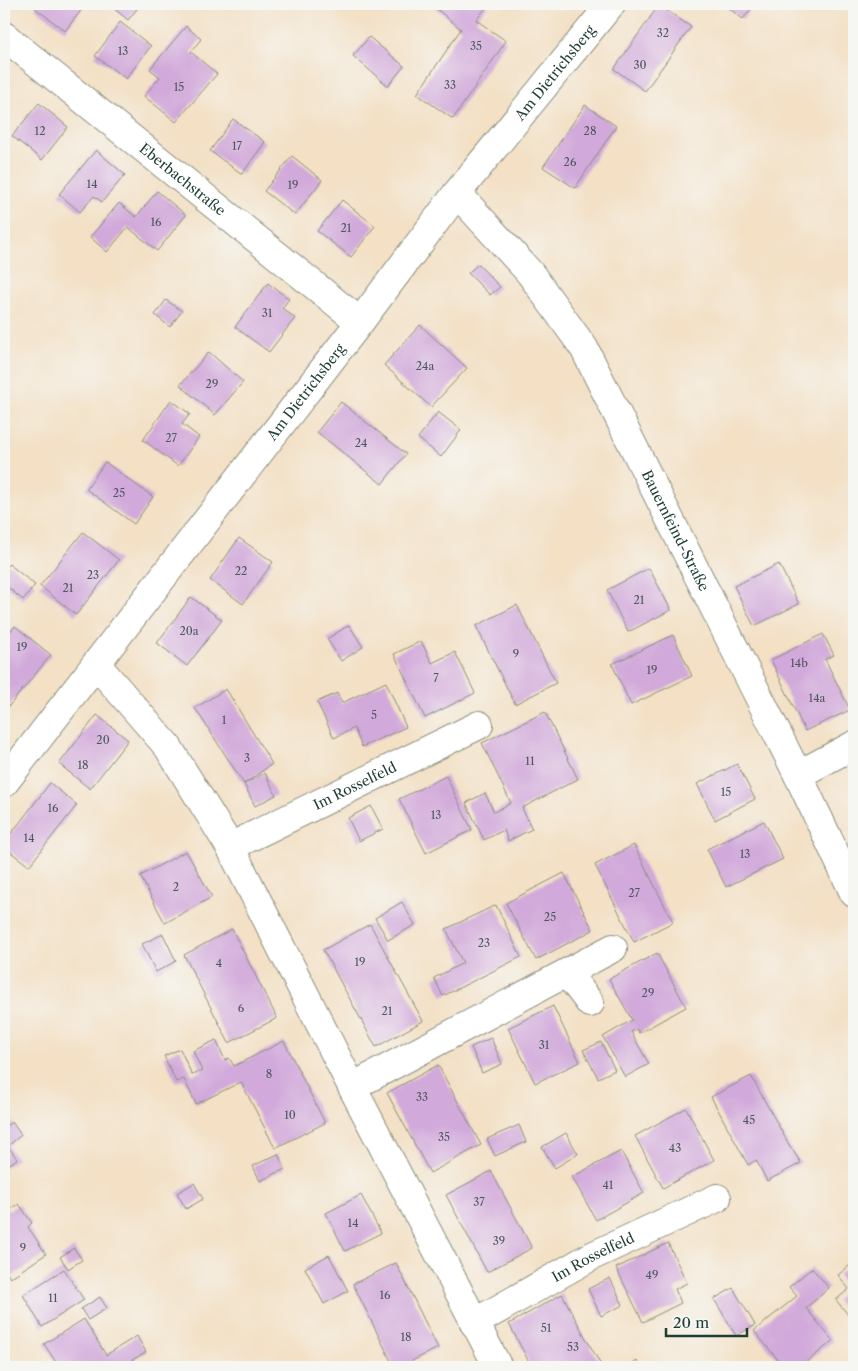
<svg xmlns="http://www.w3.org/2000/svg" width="858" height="1371" viewBox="0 0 858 1371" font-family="'Libre Caslon Text',serif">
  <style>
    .building { fill: #d1a9da }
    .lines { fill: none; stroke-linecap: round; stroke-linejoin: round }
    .street-casing { stroke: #898e7c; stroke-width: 30 }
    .street { stroke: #fff; stroke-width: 28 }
    .labels { text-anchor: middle; stroke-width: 5; stroke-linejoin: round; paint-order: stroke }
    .number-label { font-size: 11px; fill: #4c585e }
    .street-label { font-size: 14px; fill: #1f3d34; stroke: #f6f6f2 }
  </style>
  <rect width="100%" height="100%" fill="#f6f6f2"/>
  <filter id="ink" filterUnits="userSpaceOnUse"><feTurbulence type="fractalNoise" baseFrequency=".02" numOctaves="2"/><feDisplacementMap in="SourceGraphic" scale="10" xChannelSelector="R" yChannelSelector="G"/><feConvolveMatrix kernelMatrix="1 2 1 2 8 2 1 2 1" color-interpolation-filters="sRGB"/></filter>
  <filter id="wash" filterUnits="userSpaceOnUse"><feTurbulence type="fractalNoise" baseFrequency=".0096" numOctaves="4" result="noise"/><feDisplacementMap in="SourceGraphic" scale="20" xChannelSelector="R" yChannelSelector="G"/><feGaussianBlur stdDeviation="1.12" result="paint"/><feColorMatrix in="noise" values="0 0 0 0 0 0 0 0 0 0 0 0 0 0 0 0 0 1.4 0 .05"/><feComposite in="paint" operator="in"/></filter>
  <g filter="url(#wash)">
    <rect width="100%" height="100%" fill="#f3e0c5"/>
    <g id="blocks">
      <path class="building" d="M39,4H86L65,31L35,8Z
        M113,4H141L128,20L111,6Z
        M435,4H489L476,20L506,41L453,119L417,94L461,29L433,6Z
        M723,4H755L743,19Z
        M659,5L691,27L645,91L614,69Z
        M120,22L151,46L126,79L95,56Z
        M186,26L201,39L191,52L217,74L176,122L144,96L160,77L150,69Z
        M369,37L404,66L388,86L353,56Z
        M39,103L68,127L42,160L12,136Z
        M585,105L616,126L575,188L543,167Z
        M233,119L265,142L242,174L210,151Z
        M96,150L125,175L102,202L94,196L80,212L59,194Z
        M292,156L322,180L295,215L264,191Z
        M157,191L186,215L157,251L128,227L107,252L90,237L119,203L136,217Z
        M342,200L375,226L351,257L317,231Z
        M478,264L500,287L490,295L468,273Z
        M268,283L289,299L282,308L295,318L269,352L235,327Z
        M166,300L182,311L170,327L155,315Z
        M420,325L467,368L431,407L384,365Z
        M209,352L243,382L215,415L180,385Z
        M171,400L190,414L182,424L199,437L178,466L143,440Z
        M341,402L406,454L382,484L317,432Z
        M438,412L461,430L441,457L418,438Z
        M105,462L153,497L134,524L86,489Z
        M83,532L119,560L76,615L40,586Z
        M239,538L273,562L243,604L210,580Z
        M9,564L35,585L23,600L4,584V570Z
        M779,564L799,604L754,626L734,586Z
        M649,568L671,610L628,632L607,590Z
        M191,597L222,620L187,666L157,643Z
        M517,605L556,683L515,704L476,626Z
        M349,625L363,647L341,661L327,639Z
        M15,626L51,655L4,712V639Z
        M823,634L834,655L825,659L850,710L805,731L771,660Z
        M673,635L692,676L631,705L612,664Z
        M421,641L432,663L455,652L475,693L425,718L394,654Z
        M386,682L406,727L362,747L354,728L334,738L317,702L337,693L342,703Z
        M226,689L272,764L244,784L265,773L276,795L255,806L244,784L195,708Z
        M545,712L578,779L522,808L532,829L508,841L504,830L484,840L466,803L485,793L494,812L511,803L482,743Z
        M97,715L128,740L90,789L59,764Z
        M737,764L755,799L715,820L697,784Z
        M446,776L472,830L426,853L399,799Z
        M50,783L77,805L29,866L4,847V843Z
        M371,806L383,829L359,841L348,818Z
        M764,821L783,859L726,887L707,849Z
        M634,845L673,922L634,942L595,865Z
        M186,851L212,897L165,923L140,876Z
        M564,873L593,930L536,960L506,903Z
        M402,902L415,925L388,940L375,918Z
        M496,905L521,957L443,996L434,978L463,963L446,929Z
        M370,924L423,1021L376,1047L323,950Z
        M232,929L277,1018L229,1043L184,955Z
        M163,934L176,961L156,972L142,944Z
        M657,953L686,1007L639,1033L637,1029L631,1032L649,1064L625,1077L603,1037L632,1020L609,979Z
        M553,1006L580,1062L535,1083L508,1028Z
        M491,1038L502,1064L482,1073L471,1047Z
        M216,1040L225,1060L229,1058L234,1066L284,1041L325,1123L275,1148L241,1082L196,1104L184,1079L176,1082L164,1056L180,1049L192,1075L202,1071L193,1051Z
        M601,1042L615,1070L598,1078L583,1050Z
        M438,1065L481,1145L430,1173L387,1093Z
        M751,1076L788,1143L801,1163L767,1181L756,1160L748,1165L711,1097Z
        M686,1108L714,1160L663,1188L635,1136Z
        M12,1122L21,1135L8,1146L17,1159L4,1168V1127Z
        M519,1125L526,1142L495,1156L487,1139Z
        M566,1133L578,1154L555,1168L542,1147Z
        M621,1151L644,1193L596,1220L572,1177Z
        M278,1154L285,1169L260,1181L253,1166Z
        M491,1171L532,1248L487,1272L446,1195Z
        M194,1183L203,1199L186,1209L177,1193Z
        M361,1195L381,1233L345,1251L326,1213Z
        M19,1204L32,1223L28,1227L46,1254L10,1278L4,1269V1205L8,1211Z
        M668,1243L687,1283L675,1289L681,1303L643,1322L616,1268Z
        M74,1248L82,1260L68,1269L60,1257Z
        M329,1255L348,1291L324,1304L305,1268Z
        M854,1262V1322L836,1300L849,1289L838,1275Z
        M396,1263L438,1348L400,1367H394L353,1284Z
        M812,1268L829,1288L806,1308L833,1341L800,1367H784L754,1331L797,1296L789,1287Z
        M64,1269L84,1300L42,1327L23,1295Z
        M610,1278L623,1305L601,1316L588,1289Z
        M733,1288L755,1325L736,1336L714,1299Z
        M562,1294L583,1333L602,1367H532L529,1362L509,1324Z
        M100,1297L107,1308L88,1320L81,1309Z
        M84,1319L106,1355L137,1336L146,1352L120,1367H59L44,1344Z
        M637,1361L641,1367H627Z"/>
    </g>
  </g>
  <g filter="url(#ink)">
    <use href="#blocks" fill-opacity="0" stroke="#898e7c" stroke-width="1"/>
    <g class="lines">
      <defs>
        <g id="street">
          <path id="s1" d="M4,36L360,322"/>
          <path id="s2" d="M457,193L530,273L584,348L798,775L854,893"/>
          <path d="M96,664L168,747L230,847L352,1087L498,1367"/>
          <path d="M798,775L854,745"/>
          <path id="s3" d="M4,783L360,322L457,193L611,4"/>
          <path id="s4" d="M230,847L479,725"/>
          <path d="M567,973L590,1003"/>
          <path d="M352,1087L613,948"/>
          <path id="s5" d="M474,1323L592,1256L717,1198"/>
        </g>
      </defs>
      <use href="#street" class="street-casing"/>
      <use href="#street" class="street"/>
    </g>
  </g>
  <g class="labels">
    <g class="number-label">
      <text x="663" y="37">32</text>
      <text x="476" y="50">35</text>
      <text x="123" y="55">13</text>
      <text x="640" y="69">30</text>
      <text x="450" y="89">33</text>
      <text x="179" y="91">15</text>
      <text x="40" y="135">12</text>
      <text x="590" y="135">28</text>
      <text x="237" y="150">17</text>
      <text x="570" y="166">26</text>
      <text x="92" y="188">14</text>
      <text x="293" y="189">19</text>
      <text x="156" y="226">16</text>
      <text x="346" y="232">21</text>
      <text x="267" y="317">31</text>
      <text x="425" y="370">24a</text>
      <text x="212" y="388">29</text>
      <text x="171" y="442">27</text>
      <text x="361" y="447">24</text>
      <text x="119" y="497">25</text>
      <text x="241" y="575">22</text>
      <text x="93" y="579">23</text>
      <text x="68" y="592">21</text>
      <text x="639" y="604">21</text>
      <text x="189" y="635">20a</text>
      <text x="22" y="651">19</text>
      <text x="516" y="658">9</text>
      <text x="799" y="667">14b</text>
      <text x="652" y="674">19</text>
      <text x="436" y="682">7</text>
      <text x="817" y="702">14a</text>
      <text x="374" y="719">5</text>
      <text x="224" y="724">1</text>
      <text x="103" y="744">20</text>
      <text x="247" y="762">3</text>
      <text x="530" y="765">11</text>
      <text x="83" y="769">18</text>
      <text x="726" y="796">15</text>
      <text x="53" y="812">16</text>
      <text x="436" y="819">13</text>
      <text x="29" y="842">14</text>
      <text x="745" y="858">13</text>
      <text x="176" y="891">2</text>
      <text x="634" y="897">27</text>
      <text x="550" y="921">25</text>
      <text x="484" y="947">23</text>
      <text x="360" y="966">19</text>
      <text x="219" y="967">4</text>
      <text x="648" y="997">29</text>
      <text x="241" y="1012">6</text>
      <text x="387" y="1015">21</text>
      <text x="544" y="1049">31</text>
      <text x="269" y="1078">8</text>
      <text x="422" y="1101">33</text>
      <text x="290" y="1119">10</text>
      <text x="749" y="1124">45</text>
      <text x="444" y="1141">35</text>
      <text x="675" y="1152">43</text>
      <text x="608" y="1189">41</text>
      <text x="479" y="1206">37</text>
      <text x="353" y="1227">14</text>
      <text x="499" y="1245">39</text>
      <text x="23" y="1252">9</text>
      <text x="652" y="1279">49</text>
      <text x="385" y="1299">16</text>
      <text x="53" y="1302">11</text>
      <text x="546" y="1332">51</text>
      <text x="406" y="1341">18</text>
      <text x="573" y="1351">53</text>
    </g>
    <g class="street-label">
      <text dy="5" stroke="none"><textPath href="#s3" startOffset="899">Am Dietrichsberg</textPath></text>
      <text dy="5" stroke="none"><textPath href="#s1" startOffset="229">Eberbachstraße</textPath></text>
      <text dy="5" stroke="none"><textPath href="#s3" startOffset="494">Am Dietrichsberg</textPath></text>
      <text dy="5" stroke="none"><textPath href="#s2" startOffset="405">Bauernfeind-Straße</textPath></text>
      <text dy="5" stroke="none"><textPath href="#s4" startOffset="139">Im Rosselfeld</textPath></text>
      <text dy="5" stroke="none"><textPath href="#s5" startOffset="136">Im Rosselfeld</textPath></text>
    </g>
  </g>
  <rect width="858" height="1371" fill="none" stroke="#f6f6f2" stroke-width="20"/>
  <path d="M666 1328v8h81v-8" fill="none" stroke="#1f3d34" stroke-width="2.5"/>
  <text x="673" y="1328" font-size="15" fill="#1f3d34" stroke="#f6f6f2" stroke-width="4" paint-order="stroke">20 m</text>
</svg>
